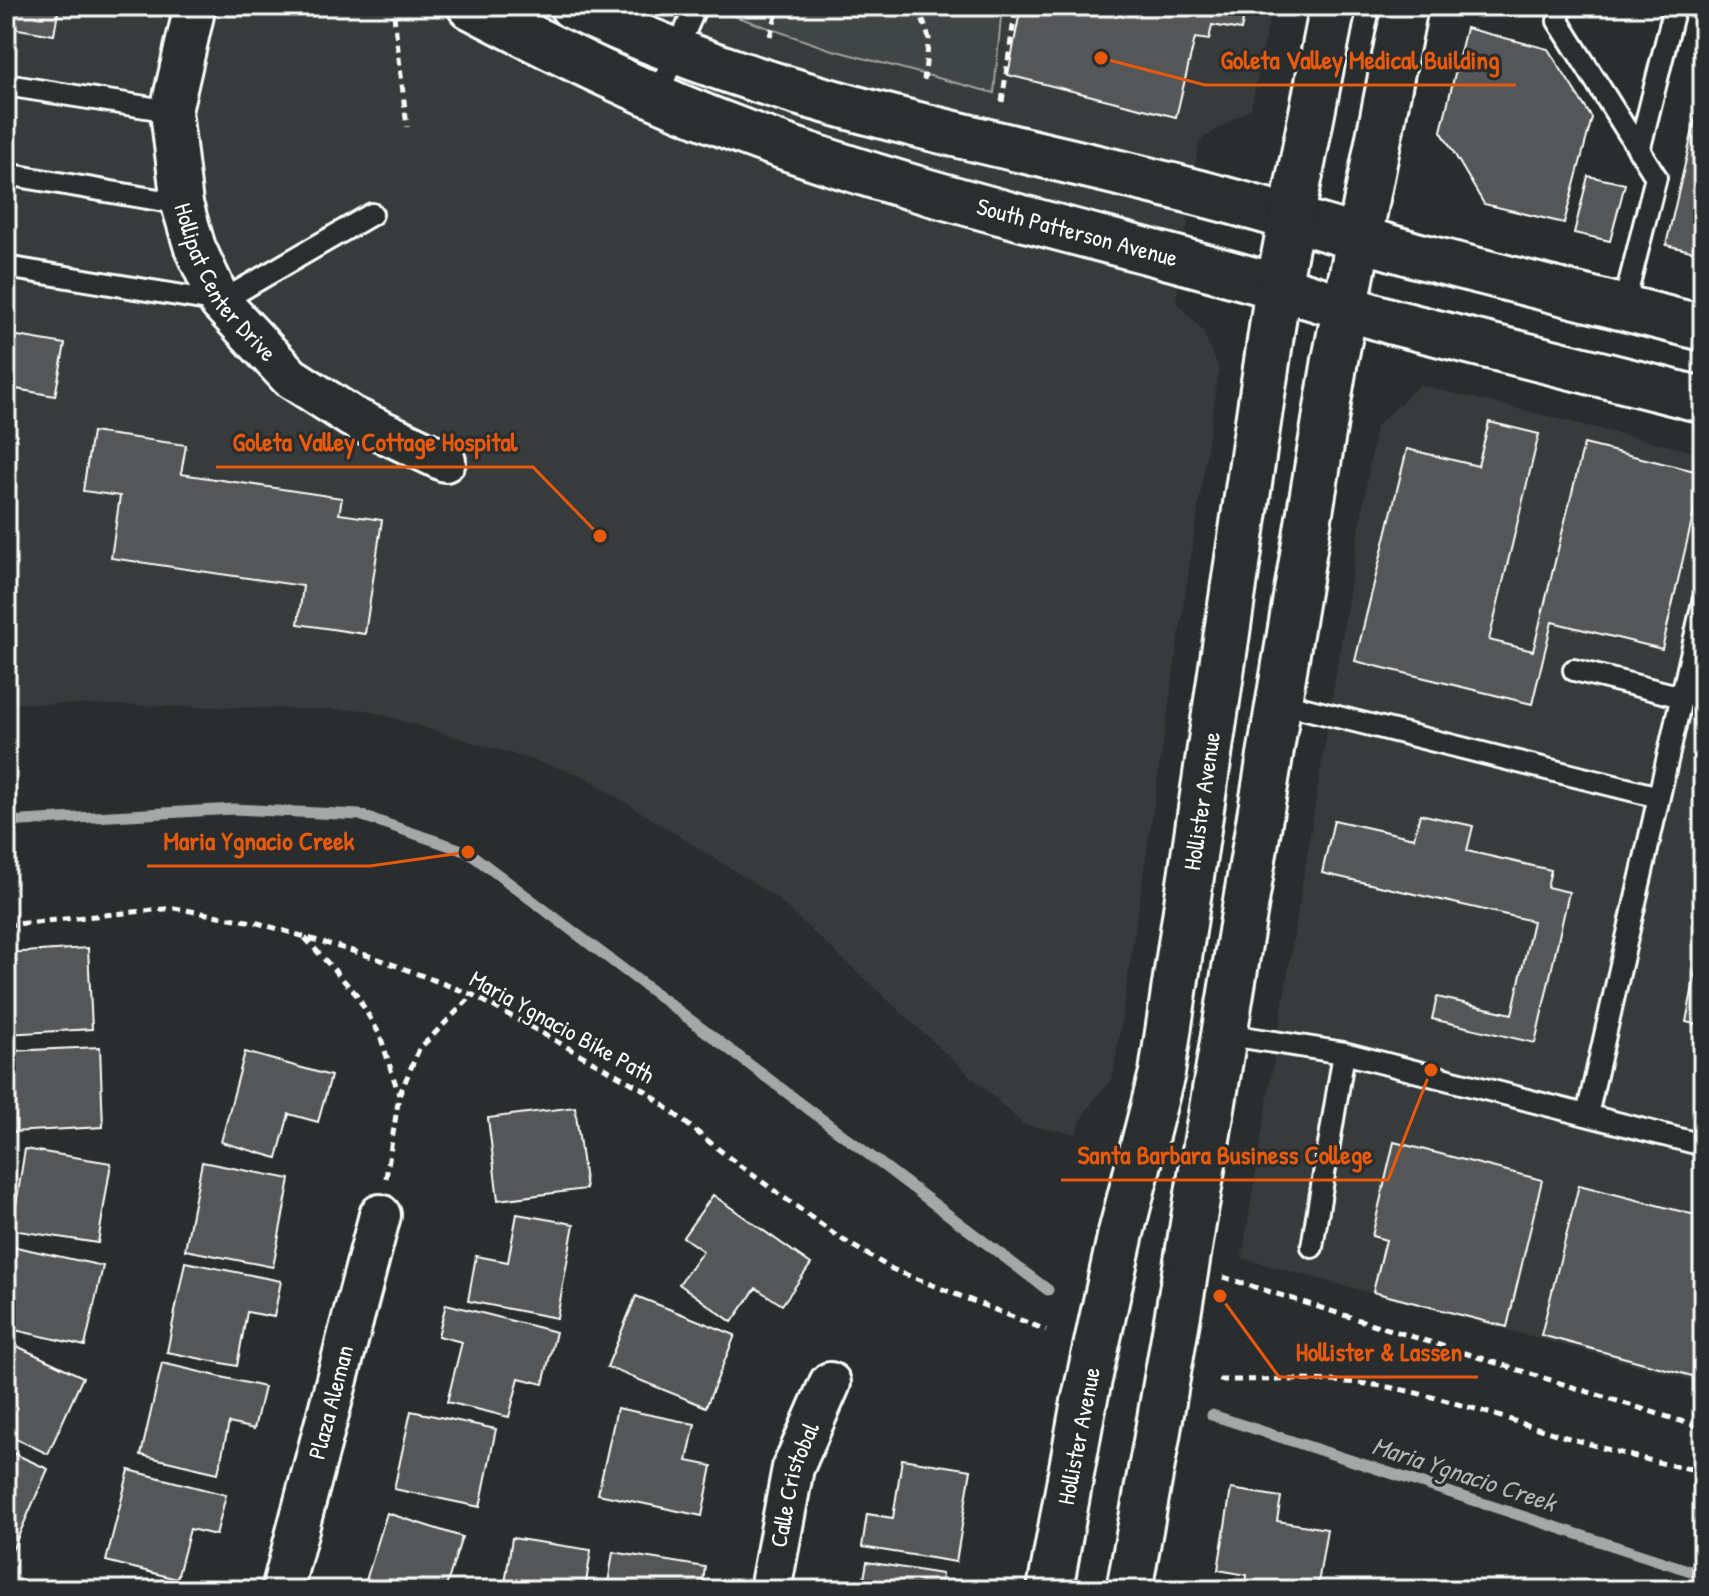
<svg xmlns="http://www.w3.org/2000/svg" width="1709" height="1596" viewBox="0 0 1709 1596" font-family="'Patrick Hand',sans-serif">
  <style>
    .built { fill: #373a3b }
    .green { fill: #414445; stroke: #a0a2a2; stroke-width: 2 }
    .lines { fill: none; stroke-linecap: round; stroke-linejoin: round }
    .stream { stroke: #a6a7a7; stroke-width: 11 }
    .building { fill: #555758; stroke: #fff; stroke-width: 2 }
    .service-casing { stroke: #fff; stroke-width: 26 }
    .minor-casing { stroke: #fff; stroke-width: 46 }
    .tertiary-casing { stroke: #fff; stroke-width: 50 }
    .secondary-casing { stroke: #fff; stroke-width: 50 }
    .path { stroke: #fff; stroke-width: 5; stroke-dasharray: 8 6; stroke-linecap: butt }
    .service { stroke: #2a2d2e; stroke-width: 20 }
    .minor { stroke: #2a2d2e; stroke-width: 40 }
    .tertiary { stroke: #2a2d2e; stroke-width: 44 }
    .secondary { stroke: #2a2d2e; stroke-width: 44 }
    .secondary-bridge-casing { stroke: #fff; stroke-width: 50; stroke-linecap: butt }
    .secondary-bridge { stroke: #2a2d2e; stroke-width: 44 }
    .labels { text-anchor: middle; stroke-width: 6; stroke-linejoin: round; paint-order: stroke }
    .street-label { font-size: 24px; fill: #fff; stroke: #2a2d2e }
    .water-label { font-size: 26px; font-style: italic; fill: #b4b6b6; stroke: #2a2d2e }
    .leader { fill: none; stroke: #e8590c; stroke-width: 3 }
    .callout-dot { fill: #e8590c; stroke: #2a2d2e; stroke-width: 3 }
    .callout-label { font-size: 26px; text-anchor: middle; font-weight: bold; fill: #e8590c; stroke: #2a2d2e; stroke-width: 6; stroke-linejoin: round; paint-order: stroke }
  </style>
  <rect width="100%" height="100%" fill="#2a2d2e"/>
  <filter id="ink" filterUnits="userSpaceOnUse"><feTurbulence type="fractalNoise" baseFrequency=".0125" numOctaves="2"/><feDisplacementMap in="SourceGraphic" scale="16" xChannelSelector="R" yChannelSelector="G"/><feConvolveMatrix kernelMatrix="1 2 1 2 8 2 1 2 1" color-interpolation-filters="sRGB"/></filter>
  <g filter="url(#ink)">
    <path class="built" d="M6,6H1272L1251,108L1199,141L1176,302L1203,331L1219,369L1113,1077L1085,1112L1076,1134L1024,1125L774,896L582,775L366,710L6,703Z
      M1420,385L1703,454V1383L1242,1258L1376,426Z"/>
    <path class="green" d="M721,6H1002L994,93L829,49L720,11Z"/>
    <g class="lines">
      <path class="stream" d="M6,822L234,809L360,815L468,852L1048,1290
        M1212,1415L1703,1575"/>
    </g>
    <path class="building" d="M6,6H59L54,35L6,27Z
      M1021,6H1246L1241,30L1212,25L1209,40L1195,38L1176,117L1008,75Z
      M1466,28L1548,49L1592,118L1564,223L1484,204L1441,131Z
      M1703,87V254L1666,245Z
      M1588,176L1625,184L1610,241L1574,233Z
      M6,334L65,344L55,396L16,389L6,446Z
      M1489,422L1539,434L1489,640L1533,651L1584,444L1703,473L1662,649L1552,622L1532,704L1355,661L1407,449L1478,466Z
      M92,432L186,445L181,474L342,498L339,514L382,520L365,634L298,624L303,586L111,558L120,496L83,491Z
      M1420,814L1473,826L1467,851L1551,870L1547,887L1569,892L1535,1043L1432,1019L1437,997L1512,1014L1533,921L1322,873L1334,820L1414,838Z
      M1703,935V1026L1686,1022Z
      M88,948L92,1029L6,1034V953Z
      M100,1047L103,1127L11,1132L8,1051Z
      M245,1052L331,1076L318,1122L289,1114L277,1158L221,1142Z
      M575,1107L586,1189L498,1200L488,1118Z
      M1394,1142L1542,1180L1507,1327L1373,1292L1386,1240L1372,1236Z
      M25,1149L111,1163L98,1243L12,1230Z
      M202,1162L290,1179L273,1267L185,1250Z
      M1579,1185L1703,1217V1379L1541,1335Z
      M713,1195L811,1264L782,1305L756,1288L732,1322L679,1284L703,1251L683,1237Z
      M517,1214L574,1224L557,1318L468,1301L476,1256L508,1262Z
      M16,1247L103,1266L85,1346L6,1328V1294Z
      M185,1262L281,1281L274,1317L247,1312L237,1366L167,1352Z
      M636,1296L735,1335L706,1407L607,1367Z
      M446,1304L556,1332L543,1384L519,1378L509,1417L447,1402L462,1342L438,1336Z
      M6,1341L83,1377L48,1454L6,1434Z
      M162,1363L264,1387L254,1429L229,1423L218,1473L141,1455Z
      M617,1408L695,1424L687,1461L712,1466L702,1516L598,1494Z
      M411,1411L496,1429L480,1507L394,1489Z
      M6,1450L48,1469L10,1555L6,1554Z
      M902,1459L971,1470L956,1562L862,1547L867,1514L893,1518Z
      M129,1470L226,1495L216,1535L190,1529L177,1579L106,1561Z
      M1231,1489L1281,1497L1277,1521L1327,1529L1317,1590H1245L1247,1575L1218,1570Z
      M387,1513L462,1537L445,1590H363Z
      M512,1538L591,1550L585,1590H504Z
      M613,1552L705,1567L702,1590H607Z
      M867,1562L942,1574L940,1590H862Z"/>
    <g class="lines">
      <defs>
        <path id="service" d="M1562,6L1558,21L1656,177L1623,308
          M6,85L171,111
          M657,96L696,6
          M1639,151L1675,6
          M6,174L182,204
          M6,267L220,302L372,214
          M1574,670L1682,697
          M1278,702L1659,797
          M1223,1034L1344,1053L1703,1145
          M1587,1115L1703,602
          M1312,1247L1344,1053"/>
        <g id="minor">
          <path id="s1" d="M195,6L171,111L182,204L195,248L220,302L290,377L352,417L445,461"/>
          <path id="s2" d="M282,1590L380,1215"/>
          <path id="s3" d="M770,1590L793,1468L830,1383"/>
        </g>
        <g id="tertiary">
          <path id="s4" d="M470,6C560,53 651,98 746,133C919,197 1101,236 1278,287"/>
          <path d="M572,6C797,117 1052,147 1290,218"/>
        </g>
        <g id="secondary">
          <path d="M1290,218L1416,255L1703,328"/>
          <path d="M1278,287L1393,322L1703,400"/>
          <path id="s5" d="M1121,1233L1162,1073L1278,287L1333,6"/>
          <path d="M1183,1285L1335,360L1405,6"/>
          <path d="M1050,1590L1083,1407"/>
          <path d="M1129,1590L1155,1448"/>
        </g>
      </defs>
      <use href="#service" class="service-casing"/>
      <use href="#minor" class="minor-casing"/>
      <use href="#tertiary" class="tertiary-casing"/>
      <use href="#secondary" class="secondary-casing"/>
      <path class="path" d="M918,6L929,38L924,80
        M394,15L407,127
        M770,36L779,6
        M1002,102L1016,6
        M6,925L174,908L258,923L376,958L473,995L646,1091L727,1156L838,1237L892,1269L1046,1330
        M305,938L356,994L380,1035L399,1095
        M386,1178L399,1096L419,1049L473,995
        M1223,1277L1703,1428
        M1219,1380C1282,1380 1346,1377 1408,1391C1507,1414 1602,1455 1703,1471"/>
      <use href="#service" class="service"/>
      <use href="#minor" class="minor"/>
      <use href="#tertiary" class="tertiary"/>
      <use href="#secondary" class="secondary"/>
      <defs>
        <path id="secondary-bridge" d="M1083,1407L1121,1233
          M1155,1448L1183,1285"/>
      </defs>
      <use href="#secondary-bridge" class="secondary-bridge-casing"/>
      <use href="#secondary-bridge" class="secondary-bridge"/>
    </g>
  </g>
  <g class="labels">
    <g class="street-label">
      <text dy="8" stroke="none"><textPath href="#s4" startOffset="650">South Patterson Avenue</textPath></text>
      <text dy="8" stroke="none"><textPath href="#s1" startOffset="292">Hollipat Center Drive</textPath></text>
      <text dy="8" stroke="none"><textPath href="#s5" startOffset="440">Hollister Avenue</textPath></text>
      <text transform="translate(562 1027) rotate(29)" y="8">Maria Ygnacio Bike Path</text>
      <text dy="8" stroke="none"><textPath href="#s2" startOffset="194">Plaza Aleman</textPath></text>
      <text transform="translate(1079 1436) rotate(-79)" y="8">Hollister Avenue</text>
      <text dy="8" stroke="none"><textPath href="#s3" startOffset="108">Calle Cristobal</textPath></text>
    </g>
    <g class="water-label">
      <text transform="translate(1464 1474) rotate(18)" y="9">Maria Ygnacio Creek</text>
    </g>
  </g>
  <path class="leader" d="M1101 58L1205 85H1516M600 536L533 467H216M468 852L370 866H147M1431 1070L1388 1180H1061M1220 1296L1279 1377H1478"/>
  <g class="callout-dot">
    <circle cx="1101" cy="58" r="8"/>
    <circle cx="600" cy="536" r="8"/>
    <circle cx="468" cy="852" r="8"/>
    <circle cx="1431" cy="1070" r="8"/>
    <circle cx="1220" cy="1296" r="8"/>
  </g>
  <g class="callout-label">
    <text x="1360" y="69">Goleta Valley Medical Building</text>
    <text x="375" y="451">Goleta Valley Cottage Hospital</text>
    <text x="259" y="850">Maria Ygnacio Creek</text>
    <text x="1225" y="1164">Santa Barbara Business College</text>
    <text x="1379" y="1361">Hollister &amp; Lassen</text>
  </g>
  <rect width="1709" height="1596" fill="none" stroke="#2a2d2e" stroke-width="32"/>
  <rect x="16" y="16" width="1677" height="1564" fill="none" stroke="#fff" stroke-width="3" filter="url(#ink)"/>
</svg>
